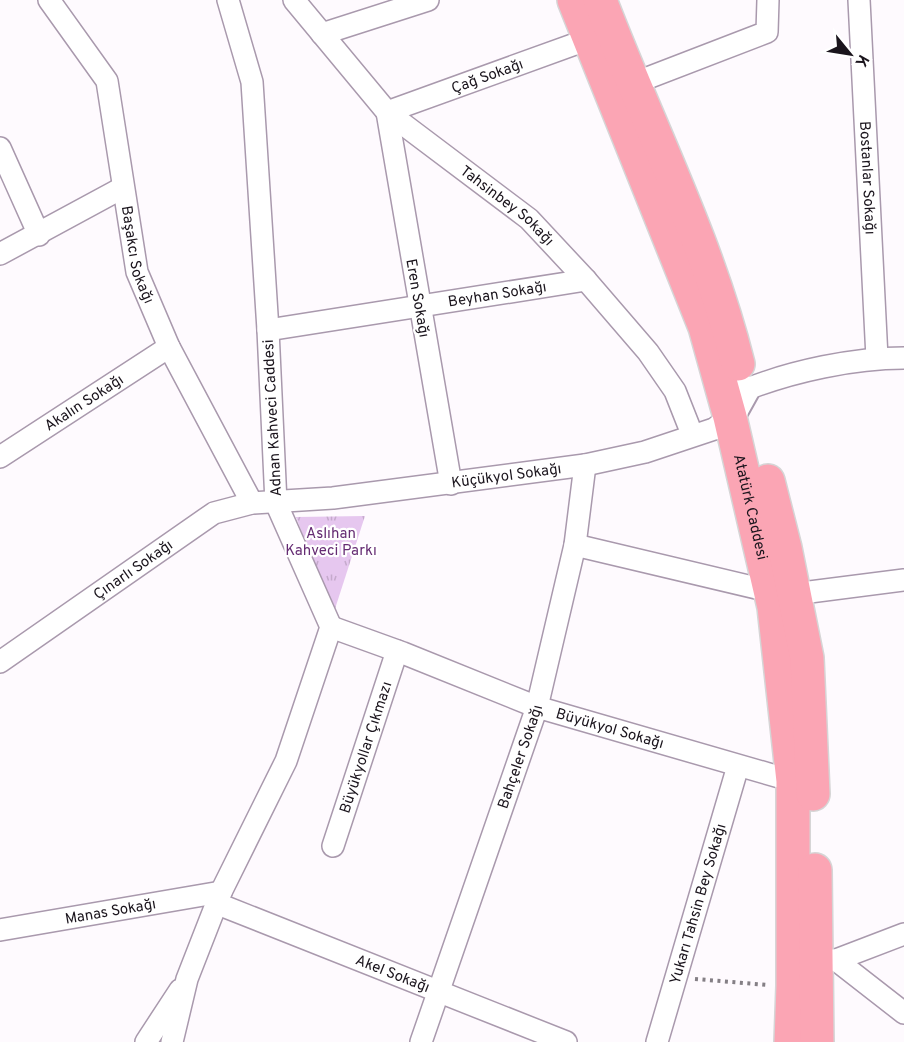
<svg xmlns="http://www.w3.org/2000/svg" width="904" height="1042" viewBox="0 0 904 1042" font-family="Overpass,sans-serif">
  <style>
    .park { fill: url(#park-tufts) }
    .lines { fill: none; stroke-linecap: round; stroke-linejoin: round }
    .street-casing { stroke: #a999ad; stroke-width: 24 }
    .secondary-casing { stroke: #a999ad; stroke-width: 32 }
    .primary-casing { stroke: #d6d5d6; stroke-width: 36 }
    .path { stroke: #847f85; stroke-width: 4; stroke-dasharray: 3 4.5; stroke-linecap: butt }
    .street { stroke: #fff; stroke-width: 21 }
    .secondary { stroke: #fff; stroke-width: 28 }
    .primary { stroke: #fba5b4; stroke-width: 33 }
    .labels { text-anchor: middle; stroke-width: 4.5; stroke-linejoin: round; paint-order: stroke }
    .street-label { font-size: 15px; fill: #1a141c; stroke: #fff }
    .park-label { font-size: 15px; fill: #652c73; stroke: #fff }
  </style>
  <defs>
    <pattern id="park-tufts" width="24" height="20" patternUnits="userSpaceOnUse" patternTransform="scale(1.5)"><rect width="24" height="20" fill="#e6c7ef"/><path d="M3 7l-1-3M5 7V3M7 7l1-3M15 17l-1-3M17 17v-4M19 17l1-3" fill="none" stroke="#c5aacc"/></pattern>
  </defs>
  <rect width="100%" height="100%" fill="#fefafe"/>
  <path class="park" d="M365,516L333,615L296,517Z"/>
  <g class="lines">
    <defs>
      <g id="street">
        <path id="s1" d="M49,0L107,81L137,272L169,347L252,503"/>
        <path id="s2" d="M294,0L387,112L529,219L586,280L648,352L675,391L692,434"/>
        <path id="s3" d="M859,0L877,358"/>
        <path d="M322,34L428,0"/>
        <path d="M632,84L767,32L768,0"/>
        <path d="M0,148L39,235"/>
        <path d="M0,254L122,188"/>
        <path id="s4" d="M268,330L586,280"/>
        <path d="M745,390C792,371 854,358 904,358"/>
        <path id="s5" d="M0,457L169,347"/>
        <path id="s6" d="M451,484L387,112L589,39"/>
        <path d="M575,545L769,591"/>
        <path d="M794,594L904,580"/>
        <path id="s7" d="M331,627L403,653L537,707L793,781"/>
        <path id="s8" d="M0,662L214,513L252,503L333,498L585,465L645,452L714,429L730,417"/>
        <path id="s9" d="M333,846L397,651"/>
        <path id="s10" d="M218,904L566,1042"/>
        <path id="s11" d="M0,930L221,892"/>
        <path d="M818,960H836L904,934"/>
        <path d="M836,960L904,1013"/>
        <path d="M146,1042L180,990"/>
        <path d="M172,1042L187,979L221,892L286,761L331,627L276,503L268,330L252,82L228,0"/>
        <path id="s12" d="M421,1042L537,707L575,545L585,465"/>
        <path id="s13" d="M657,1042L738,766"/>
      </g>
      <path id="secondary" d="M730,417L745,390"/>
      <g id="primary">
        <path id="s14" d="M574,0L705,327L730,417L774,607L793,781V986L791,1042"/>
        <path d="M600,0C646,121 707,239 738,364"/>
        <path d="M768,481L785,548L807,658L813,794"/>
        <path d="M815,870L817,1042"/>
      </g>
    </defs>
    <use href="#street" class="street-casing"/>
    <use href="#secondary" class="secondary-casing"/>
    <use href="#primary" class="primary-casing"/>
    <path class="path" d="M695,979L768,985"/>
    <use href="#street" class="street"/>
    <use href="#secondary" class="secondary"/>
    <use href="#primary" class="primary"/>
  </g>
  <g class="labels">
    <g class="street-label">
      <text dy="5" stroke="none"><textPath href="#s6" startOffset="484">Çağ Sokağı</textPath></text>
      <text dy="5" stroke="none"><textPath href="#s3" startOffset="178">Bostanlar Sokağı</textPath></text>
      <text dy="5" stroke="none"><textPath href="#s2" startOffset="298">Tahsinbey Sokağı</textPath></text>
      <text dy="5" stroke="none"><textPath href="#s1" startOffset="276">Başakcı Sokağı</textPath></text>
      <text dy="5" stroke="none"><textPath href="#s4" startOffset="232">Beyhan Sokağı</textPath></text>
      <text transform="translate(418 298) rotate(80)" y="5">Eren Sokağı</text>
      <text dy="5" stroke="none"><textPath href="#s5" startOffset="100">Akalın Sokağı</textPath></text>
      <text transform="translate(272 418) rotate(-93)" y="5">Adnan Kahveci Caddesi</text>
      <text dy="5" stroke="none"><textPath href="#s8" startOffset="556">Küçükyol Sokağı</textPath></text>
      <text dy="5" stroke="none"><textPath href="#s14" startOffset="538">Atatürk Caddesi</textPath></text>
      <text dy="5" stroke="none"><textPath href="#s8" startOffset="162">Çınarlı Sokağı</textPath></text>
      <text dy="5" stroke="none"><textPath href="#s7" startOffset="297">Büyükyol Sokağı</textPath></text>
      <text dy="5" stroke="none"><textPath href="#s9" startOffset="104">Büyükyollar Çıkmazı</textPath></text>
      <text dy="5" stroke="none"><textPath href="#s12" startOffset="302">Bahçeler Sokağı</textPath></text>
      <text dy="5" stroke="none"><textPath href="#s13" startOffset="144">Yukarı Tahsin Bey Sokağı</textPath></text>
      <text dy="5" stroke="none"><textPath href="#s11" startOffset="112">Manas Sokağı</textPath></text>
      <text dy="5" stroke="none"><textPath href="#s10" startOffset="188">Akel Sokağı</textPath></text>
    </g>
    <g class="park-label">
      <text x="331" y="538">Aslıhan<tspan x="331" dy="17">Kahveci Parkı</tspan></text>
    </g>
  </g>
  <g transform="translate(850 54) rotate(120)" stroke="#ffffff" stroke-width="4.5" paint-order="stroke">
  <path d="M0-4.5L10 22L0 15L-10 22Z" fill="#1a141c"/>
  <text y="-9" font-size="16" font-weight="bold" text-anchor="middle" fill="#1a141c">K</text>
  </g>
</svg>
